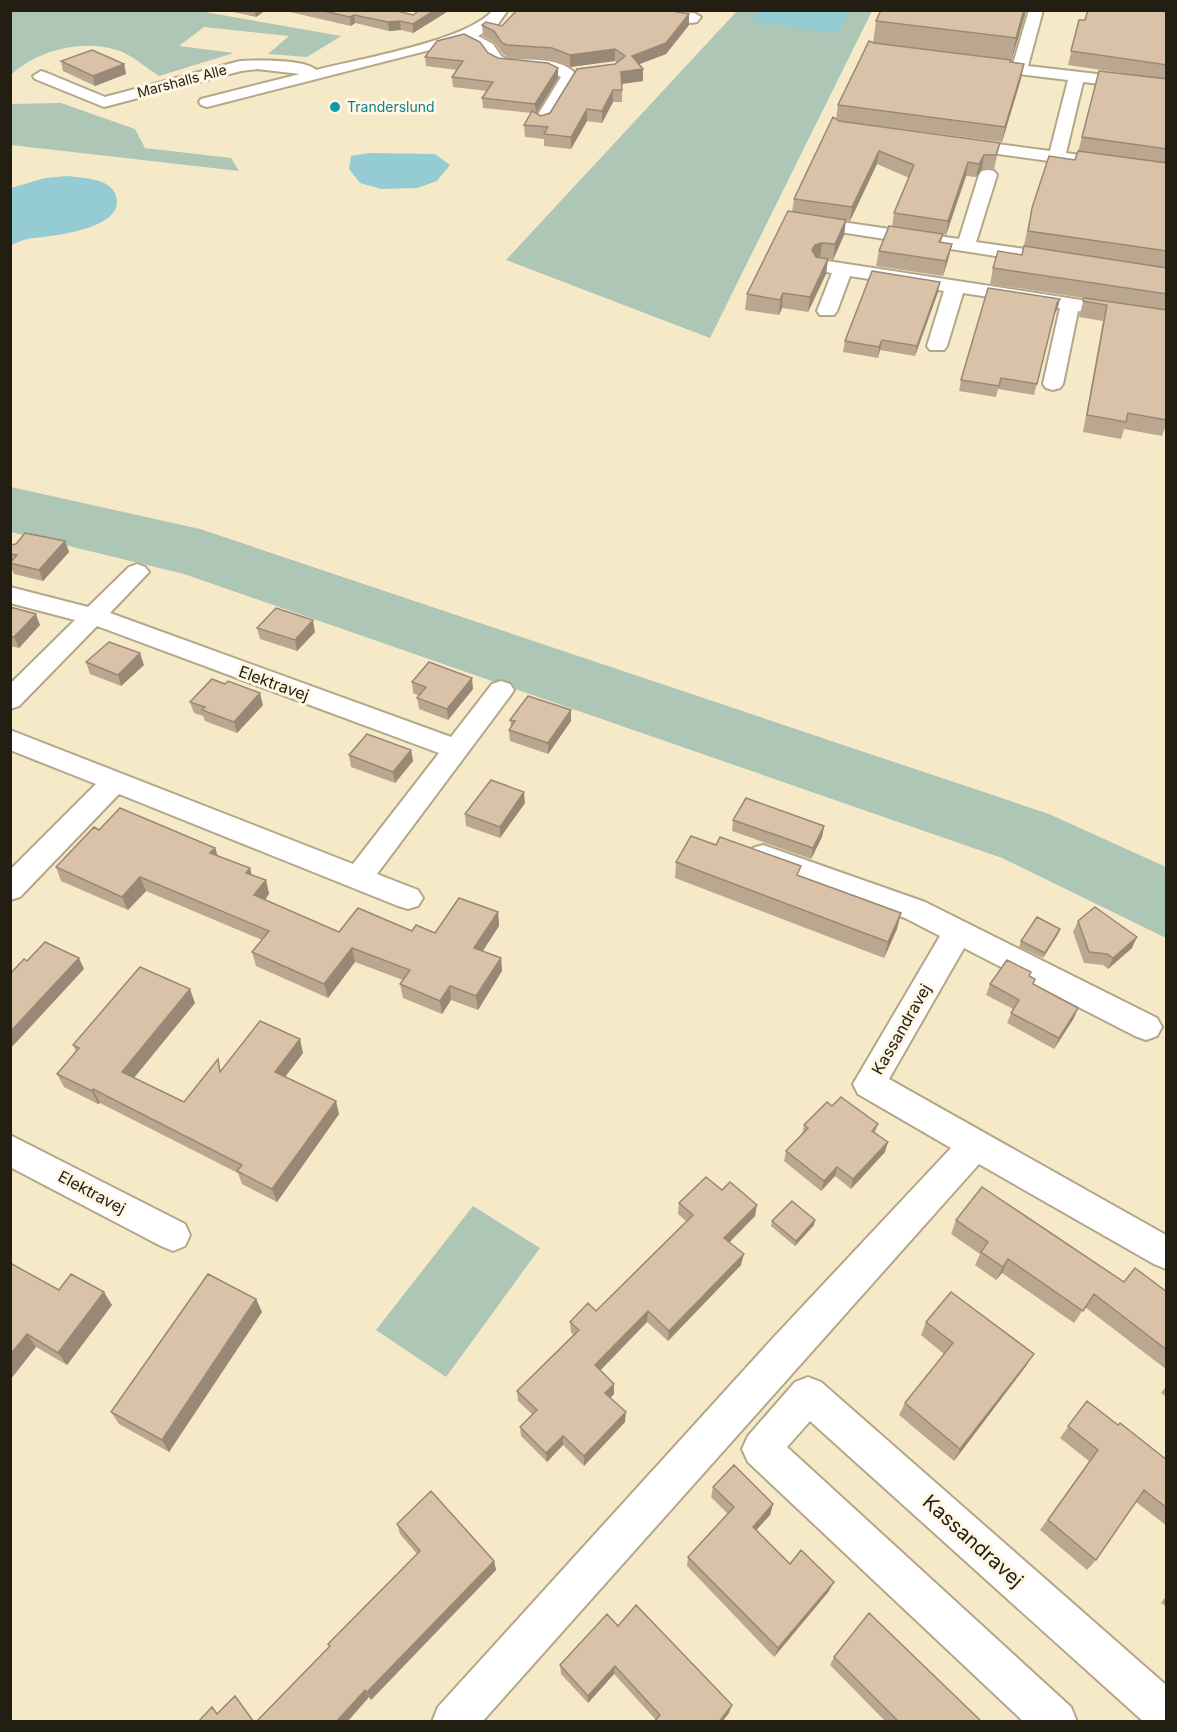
<svg xmlns="http://www.w3.org/2000/svg" width="1177" height="1732" viewBox="0 0 1177 1732" font-family="Inter,sans-serif">
  <style>
    .green { fill: #adc6b5 }
    .water { fill: #95cbd2 }
    .lines { fill: none; stroke-linecap: round; stroke-linejoin: round }
    .street-casing { stroke: #b4a788; stroke-width: 4 }
    .street { fill: #fff; fill-rule: evenodd }
    .wall { fill: #bba790 }
    .shaded-wall { fill: #988875 }
    .building { fill: #d9c2a7; stroke: #988875; stroke-width: 1.5 }
    .culture-dot { fill: #0f9aa8; stroke: #fff6e3; stroke-width: 2 }
    .labels { text-anchor: middle; stroke-width: 6; stroke-linejoin: round; paint-order: stroke }
    .far-street-label { font-size: 14px; fill: #231e12; stroke: #fff6e3 }
    .far-culture-label { font-size: 14px; fill: #0d838f; stroke: #fff6e3; text-anchor: start }
    .street-label { font-size: 16px; fill: #231e12; stroke: #fff6e3 }
    .near-street-label { font-size: 20px; fill: #231e12; stroke: #fff6e3 }
  </style>
  <rect width="100%" height="100%" fill="#f6e9c8"/>
  <path class="green" d="M11,10L199,11L341,36L307,57L268,54L289,36L204,27L179,46L234,53L159,76C147,68 133,56 120,51C84,38 37,50 11,75Z
    M737,11H872L710,338L506,260Z
    M61,103L135,129L145,148L231,158L239,171L11,145V104Z
    M11,487L200,529L1049,814L1166,867V938L1002,858L184,574L11,532Z
    M473,1206L540,1248L446,1377L376,1330Z"/>
  <path class="water" d="M759,11V10L849,11L837,34L750,21Z
    M369,153L435,154L450,165L437,181L417,188L381,189L360,183L349,169L351,156Z
    M67,176C83,178 111,178 116,196C126,229 52,236 33,238C25,239 18,242 11,245V188L45,178Z"/>
  <g class="lines">
    <defs>
      <path id="street" d="M493,10H508L498,24L478,36L493,44L501,56L507,59C527,60 565,57 577,76L548,124L542,126L534,121L561,77L549,71L499,66L490,62L482,50L465,41L207,107L201,105L199,102L201,99L300,74L257,69L241,71L104,107L35,79L33,76L41,71L47,73L105,97L240,61C255,60 306,59 316,70C358,59 468,41 493,10Z
        M618,10L694,13L701,17L697,22L692,23L625,14Z
        M1029,10H1043L1028,66L1166,82V92L1083,82L1066,153L1166,167V177L955,148L953,144L955,140L961,139L1050,151L1068,80L985,70L977,65L985,60L1013,64Z
        M988,170L994,171L997,175L976,242L1061,254L1068,256L1070,260L1068,264L1061,266L807,227L801,226L798,222L801,218L807,217L959,239L979,175L982,171Z
        M821,260L1166,313V325L1078,311L1063,384L1060,388L1053,390L1046,388L1043,384L1060,308L963,293L947,346L944,350H930L927,346L944,291L850,276L837,311L834,315H820L817,311L832,273L814,270L812,266L814,262Z
        M137,564L145,567L149,572L110,613L451,737L492,684L501,681L510,684L514,690L510,696L377,874L418,890L423,898L418,906L408,909L398,906L119,794L20,897L10,900V870L96,784L10,750V730L353,864L439,753L97,626L19,706L10,709V684L75,620L10,603V587L88,607L129,567Z
        M763,845L925,902L1157,1018L1162,1027L1157,1036L1146,1040L1135,1036L964,948L889,1079L1166,1235V1269L1154,1264L979,1164L482,1722H432L438,1707L773,1338L951,1148L858,1094L853,1084L940,936L905,918L753,864L749,856L753,848Z
        M10,1135L185,1224L190,1235L185,1246L173,1251L161,1246L10,1167Z
        M808,1377L821,1382L1166,1685V1722H1144L810,1421L787,1447L1071,1707L1077,1722H1024L748,1462L742,1449L748,1436L795,1382Z"/>
    </defs>
    <use href="#street" class="street-casing"/>
    <use href="#street" class="street"/>
  </g>
  <path class="wall" d="M224,10H266L256,17Z
    M281,10H393L413,15L418,12L414,10H450L413,33L401,30L389,31L355,23L351,26Z
    M517,10H700L698,13L673,11L689,25L666,54L639,64L643,69V81L622,84V102H613L602,123L587,121L571,149L544,146V139L525,137L524,125L531,113L483,108L482,98L487,91L453,87L452,77L457,70L426,66L425,57L488,53L498,58L558,78L536,113L541,116L550,113L617,62L615,61L570,67L552,60L508,57L503,54L494,42L483,36L482,25L502,26Z
    M1167,12V422L1162,436L1124,429L1121,439L1083,432L1103,321L1079,317L1084,298L990,284L993,268L1022,255L1032,208L1075,160L1078,152L1099,71L1142,76L1068,65L1079,20H1085Z
    M1025,15L1011,62H1010L1021,79L1002,142L854,123L1000,143L994,169H982L976,177L966,176L946,235L943,234L941,243L952,244L948,260L943,276L876,266L879,251L892,227L894,213L909,178L877,164L850,221L846,220L844,235L833,260L828,259L826,274L808,312L782,308L779,315L745,310L747,294L792,212L794,199L836,119L838,105L873,43L876,21Z
    M61,61L124,64L126,74L95,86L63,71Z
    M938,292L915,356L880,350L878,358L843,352L845,341Z
    M1060,299L1057,310L1055,313L1034,395L998,389L996,397L959,391L961,380Z
    M65,541L69,552L43,581L14,574L10,565V545Z
    M10,607L40,625L19,648L10,646Z
    M257,628L315,632L297,651L260,639Z
    M86,662L144,665L121,686L90,674Z
    M412,682L473,689L448,720L419,709L417,698L419,696L413,693Z
    M225,684L263,705L237,733L205,721L203,716L194,713L190,702Z
    M510,720L571,721L548,754L510,741L509,730L511,727Z
    M411,750L413,761L395,783L351,767L349,755Z
    M525,803L500,838L466,826L465,814Z
    M733,820L824,826L822,837L811,859L732,831Z
    M99,830L215,848L218,856L250,868L252,875L266,880L269,894L265,900L339,932L412,931L435,933L498,912L499,926L483,951L501,958L502,971L478,1010L451,1000L442,1014L403,998L400,984L403,980L355,962L328,998L256,966L252,952L262,940L146,891L128,910L61,881L56,867Z
    M716,845L800,876L897,929L884,958L675,878L676,862Z
    M1078,921L1132,948L1108,969L1103,965L1084,963L1073,932Z
    M1060,929L1058,934L1043,958L1019,947L1021,941Z
    M1030,977L1033,984L1074,1018L1054,1049L1007,1023L1013,1009L986,995L990,984Z
    M195,1003L134,1078L184,1102L222,1070L303,1053L285,1077L339,1114L277,1202L242,1184L238,1173L100,1103L98,1104L64,1087L57,1074L76,1051L73,1045Z
    M832,1106L878,1124L875,1133L885,1152L851,1189L835,1176L821,1191L784,1161L786,1151L802,1135L804,1125Z
    M722,1190L755,1216L729,1242L741,1265L668,1341L647,1322L600,1370L614,1384V1394L610,1398L625,1422L584,1466L563,1445L547,1462L521,1436L520,1427L532,1414L518,1401L517,1391L573,1335L571,1332L570,1322L596,1311L687,1222L678,1214L679,1203Z
    M956,1220L1124,1282L1167,1292V1370L1085,1307L1074,1323L1002,1273L996,1280L975,1265L980,1254L951,1234Z
    M772,1221L814,1225L795,1246L771,1226Z
    M10,1263L59,1290L112,1305L67,1365L36,1347L10,1380Z
    M256,1299L262,1312L169,1452L119,1424L111,1412Z
    M926,1322L1026,1366L954,1461L899,1415L905,1403L944,1354L921,1335Z
    M1167,1385V1397L1161,1393Z
    M1087,1401L1118,1425L1167,1460V1526L1136,1502L1096,1560L1087,1570L1040,1530L1089,1461L1060,1438Z
    M713,1487L773,1504L770,1515L756,1530L790,1564L829,1591L774,1657L687,1566L688,1557L728,1514L711,1497Z
    M397,1524L494,1561L496,1570L371,1700L369,1697L347,1722H256L329,1647L328,1644L417,1554L400,1534Z
    M1167,1595V1607L1161,1603Z
    M618,1626L729,1713L722,1722H654L656,1720L614,1674L588,1703L561,1674L560,1665Z
    M834,1657L982,1722H886L830,1665Z"/>
  <path class="shaded-wall" d="M255,10H266L256,17Z
    M435,10H450L413,33V24Z
    M1024,10H1026L1025,15L1011,62L1016,38Z
    M689,14V25L666,54L632,67V56Z
    M354,15L355,23L351,26L350,17Z
    M400,21L401,30L389,31L388,22Z
    M615,49V61L570,67V55Z
    M124,64L126,74L95,86L93,76Z
    M1024,64L1021,79L1002,142L1005,127Z
    M558,68V78L536,114L535,104Z
    M643,69V81L621,84V72Z
    M613,90V102L602,123V111Z
    M587,109V121L571,149V137Z
    M879,151L877,164L850,221L852,207Z
    M984,155L982,169L976,177L979,164Z
    M968,162L966,176L946,235L948,221Z
    M846,220L844,235L833,260L835,244Z
    M822,243L820,258L813,260L812,250L815,245Z
    M952,244L948,260L943,276L946,261Z
    M828,259L826,274L808,312L810,297Z
    M940,282L938,292L915,356L917,346Z
    M783,293L782,308L779,315L780,300Z
    M1060,299L1057,310L1054,313L1057,303Z
    M882,340L880,350L878,358L879,347Z
    M65,541L69,552L43,581L39,570Z
    M36,614L40,625L19,648L14,637Z
    M313,620L315,632L297,651L295,640Z
    M140,653L144,665L121,686L118,675Z
    M472,678L473,689L448,720L447,709Z
    M260,693L263,705L237,733L234,722Z
    M571,710V721L548,754V743Z
    M411,750L413,761L395,783L393,772Z
    M524,792L525,803L500,838V827Z
    M824,826L822,837L811,859L813,848Z
    M215,848L219,861L210,853Z
    M250,868L253,882L246,873Z
    M140,877L146,891L128,910L122,897Z
    M266,880L269,894L258,909L254,895Z
    M498,912L499,926L476,961L474,948Z
    M901,913L897,929L884,958L888,942Z
    M1060,929L1058,934L1043,958L1045,953Z
    M1137,937L1132,948L1108,969L1113,958Z
    M352,948L355,962L328,998L324,984Z
    M79,958L84,969L10,1049V1032Z
    M501,958L502,971L478,1010L476,996Z
    M450,986L451,1000L442,1014L440,1001Z
    M190,989L195,1003L128,1085L122,1072Z
    M1078,1008L1074,1018L1054,1049L1059,1038Z
    M300,1039L303,1053L279,1085L275,1072Z
    M93,1089L100,1103L98,1104L92,1091Z
    M336,1101L339,1114L277,1202L272,1189Z
    M888,1142L885,1152L851,1189L853,1179Z
    M837,1167L835,1176L821,1191L824,1181Z
    M757,1205L755,1216L723,1249L724,1238Z
    M815,1220L814,1225L795,1246L796,1241Z
    M744,1254L741,1265L668,1341L669,1331Z
    M1008,1259L1002,1273L996,1280L1003,1267Z
    M104,1292L112,1305L67,1365L58,1353Z
    M256,1299L262,1312L169,1452L162,1440Z
    M648,1311L647,1322L595,1376V1365Z
    M27,1334L36,1347L10,1380V1355Z
    M1034,1354L1026,1366L954,1461L960,1449Z
    M614,1384V1394L605,1403V1393Z
    M626,1412L625,1422L584,1466V1456Z
    M563,1436V1445L547,1462L546,1453Z
    M773,1504L770,1515L750,1537L753,1527Z
    M494,1561L496,1570L371,1700L367,1692Z
    M834,1582L829,1591L774,1657L778,1648Z
    M615,1666L614,1674L588,1703V1696Z
    M365,1690L369,1697L347,1722H336Z
    M732,1705L729,1713L722,1722H719Z"/>
  <path class="building" d="M319,10H393L413,15L420,10H435L413,24L400,21L388,22L354,15L350,17Z
    M517,10H666L689,14L666,43L632,56L643,69L621,72L622,90H613L602,111L587,109L571,137L544,134L548,127L524,125L532,111L541,116L550,113L577,69L615,64L625,56L615,49L570,55L552,48L507,45L502,43L494,31L482,25L486,22L502,26Z
    M881,10H1024L1016,38L876,21Z
    M1088,10H1153L1167,12V65L1071,51L1079,20H1085Z
    M464,34L480,42L488,53L498,58L548,63L558,68L535,104L482,98L493,82L452,77L463,61L425,57L437,41Z
    M869,41L874,43L1011,60L1010,62L1024,64L1005,127L838,105Z
    M92,50L124,64L93,76L61,61Z
    M1099,71L1167,79V149L1082,137Z
    M833,117L839,121L1000,143L996,155H984L979,164L968,162L948,221L894,213L914,165L879,151L852,207L794,199Z
    M1078,151L1167,163V251L1028,231L1032,208L1049,156L1075,160Z
    M788,211L846,220L835,244L822,243L815,245L812,250L816,257L828,259L810,297L783,293L780,300L747,294Z
    M889,226L943,234L939,242L952,244L946,261L879,251Z
    M1024,246L1167,268V294L993,268L998,251L1022,255Z
    M872,271L940,282L917,346L882,340L879,347L845,341Z
    M988,288L1060,299L1057,303L1037,384L1001,378L999,386L961,380Z
    M1084,298L1167,310V420L1128,413L1126,422L1087,415L1107,305L1083,301Z
    M25,533L65,541L39,570L10,563L17,555L10,554V545L16,544Z
    M10,607L36,614L14,637L10,636Z
    M276,608L313,620L295,640L257,628Z
    M109,642L140,653L118,675L86,662Z
    M429,662L472,678L447,709L417,698L426,687L412,682Z
    M212,679L225,684L228,681L260,693L234,722L202,710L205,707L190,702Z
    M528,696L571,710L548,743L509,730L515,721L510,720Z
    M367,734L411,750L393,772L349,755Z
    M491,780L524,792L500,827L465,814Z
    M746,798L824,826L813,848L733,820Z
    M120,808L215,848L210,853L250,868L246,873L266,880L254,895L339,932L358,908L412,931L416,925L435,933L459,898L498,912L474,948L501,958L476,996L450,986L440,1001L400,984L410,970L352,948L324,984L252,952L269,931L140,877L122,897L56,867L94,827L99,830Z
    M691,836L716,845L720,837L801,866L797,875L901,913L888,942L676,862Z
    M1095,907L1137,937L1113,958L1107,954L1089,952L1078,921Z
    M1037,917L1060,929L1045,953L1021,941Z
    M45,942L79,958L10,1032V974L24,959L27,961Z
    M1007,960L1031,972L1029,976L1035,979L1033,984L1078,1008L1059,1038L1011,1013L1019,1000L990,984Z
    M140,967L190,989L122,1072L184,1102L218,1059L220,1072L260,1021L300,1039L275,1072L336,1101L272,1189L237,1171L242,1165L93,1089L92,1091L57,1074L79,1048L73,1045Z
    M841,1097L878,1124L872,1131L888,1142L853,1179L837,1167L824,1181L786,1151L808,1128L804,1125L827,1102L832,1106Z
    M706,1177L722,1190L730,1182L757,1205L724,1238L744,1254L669,1331L648,1311L595,1365L614,1384L605,1393L626,1412L584,1456L563,1436L546,1453L520,1427L537,1410L517,1391L579,1330L570,1322L588,1303L596,1311L693,1215L679,1203Z
    M982,1187L1124,1282L1135,1268L1167,1292V1350L1094,1294L1083,1311L1008,1259L1003,1267L981,1252L988,1242L956,1220Z
    M792,1201L815,1220L796,1241L772,1221Z
    M10,1263L59,1290L71,1274L104,1292L58,1353L27,1334L10,1355Z
    M208,1274L256,1299L162,1440L111,1412Z
    M951,1292L1034,1354L960,1449L905,1403L953,1343L926,1322Z
    M1087,1401L1118,1425L1120,1423L1167,1460V1508L1144,1490L1096,1560L1048,1520L1098,1450L1068,1426Z
    M734,1465L773,1504L753,1527L790,1564L801,1550L834,1582L778,1648L688,1557L734,1507L713,1487Z
    M431,1491L494,1561L367,1692L365,1690L336,1722H256L330,1646L328,1644L420,1551L397,1524Z
    M636,1605L732,1705L719,1722H654L660,1715L615,1666L588,1696L560,1665L607,1614L618,1626Z
    M869,1613L982,1722H899L834,1657Z
    M235,1696L254,1722H198L212,1707L217,1714Z"/>
  <circle class="culture-dot" cx="335" cy="107" r="6"/>
  <g class="labels">
    <g class="far-street-label">
      <text transform="translate(182 81) rotate(-15)" y="5">Marshalls Alle</text>
    </g>
    <g class="far-culture-label">
      <text x="347" y="112">Tranderslund</text>
    </g>
    <g class="street-label">
      <text transform="translate(274 683) rotate(20)" y="6">Elektravej</text>
      <text transform="translate(901 1029) rotate(-60)" y="6">Kassandravej</text>
      <text transform="translate(92 1192) rotate(28)" y="6">Elektravej</text>
    </g>
    <g class="near-street-label">
      <text transform="translate(973 1541) rotate(42)" y="7">Kassandravej</text>
    </g>
  </g>
  <rect width="1177" height="1732" fill="none" stroke="#231e12" stroke-width="24"/>
</svg>
